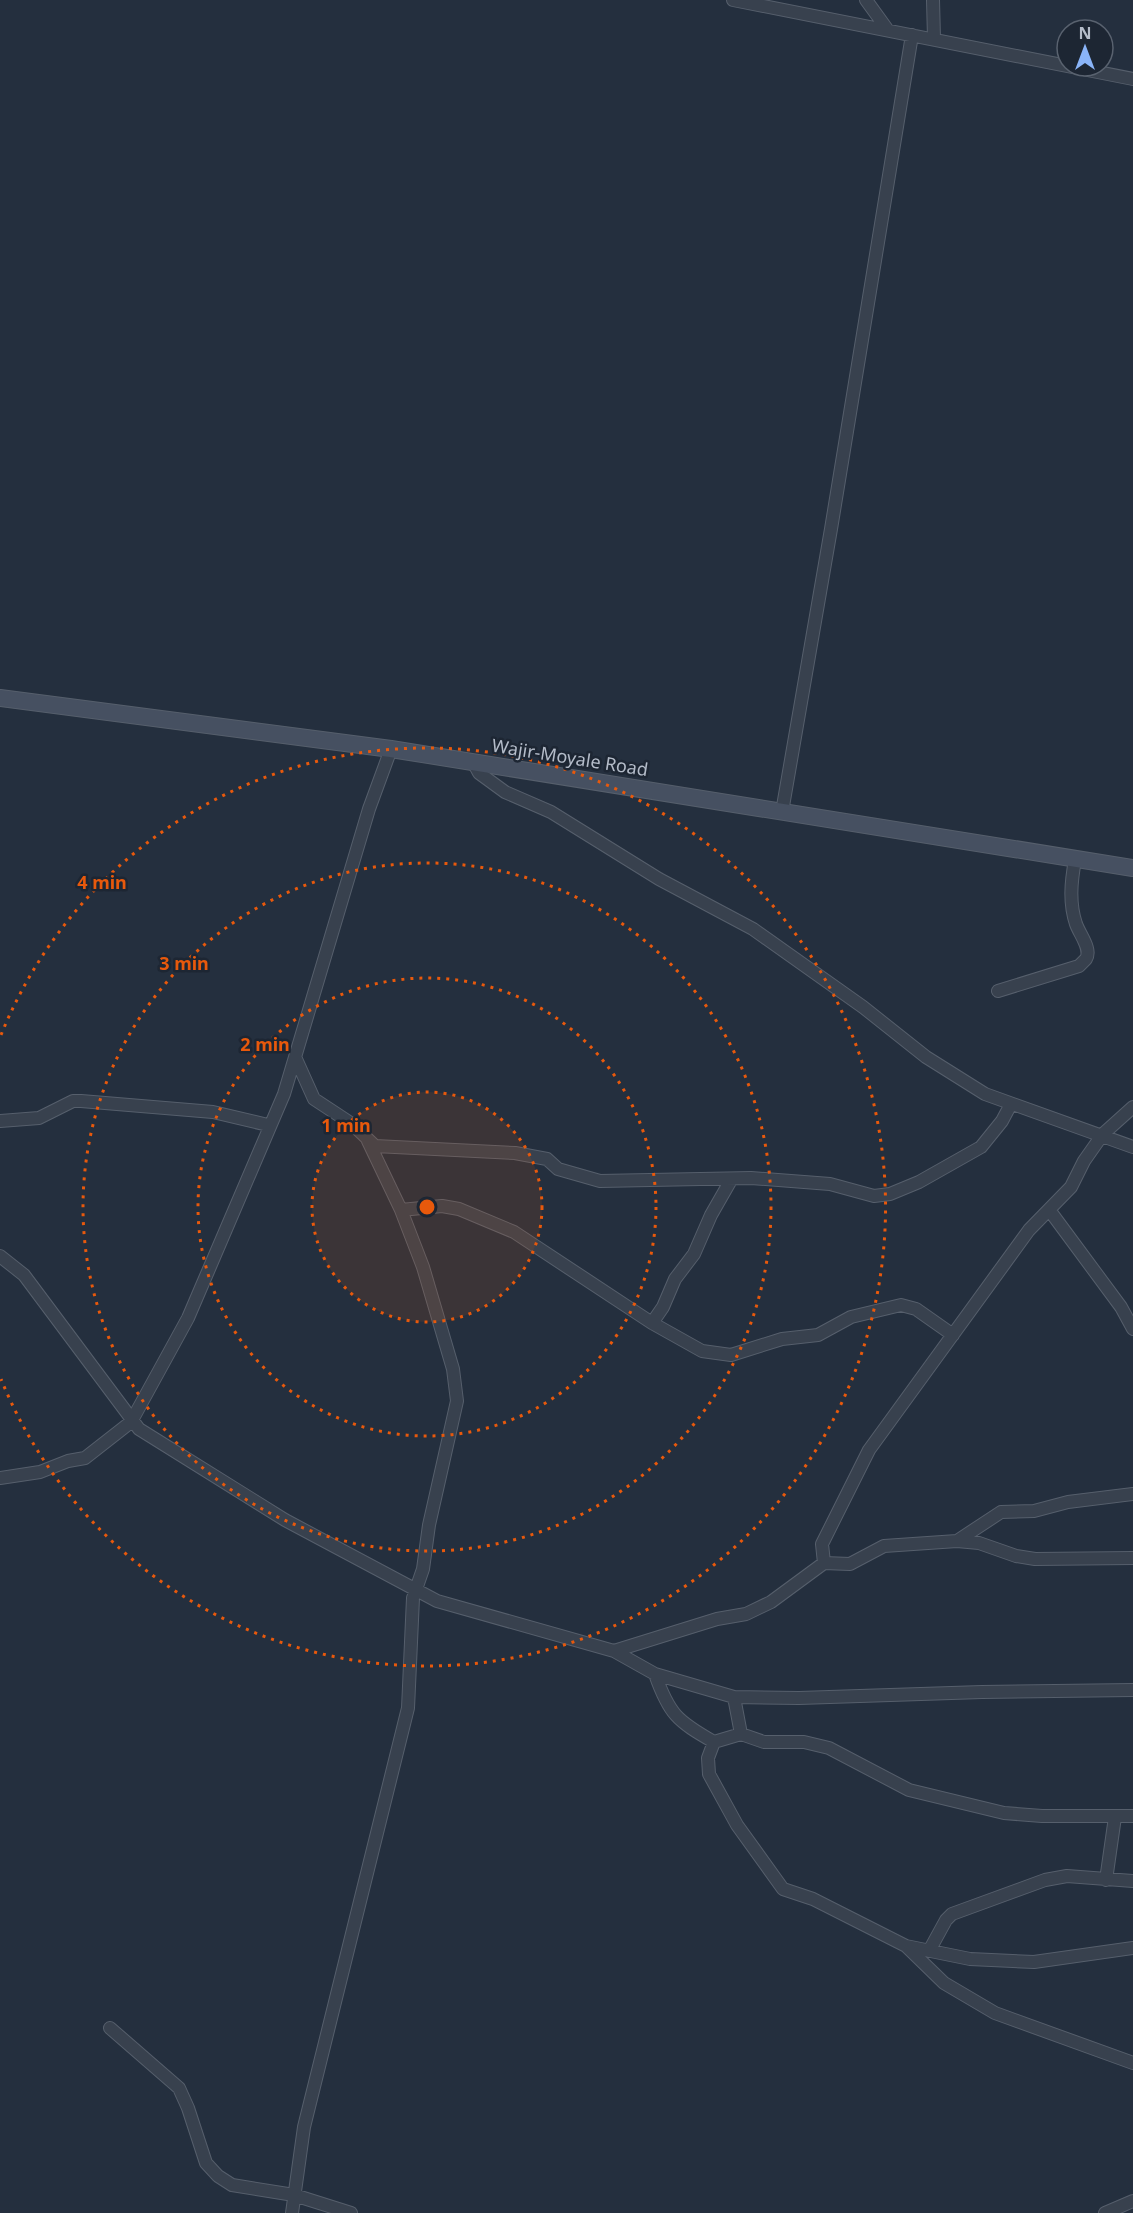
<svg xmlns="http://www.w3.org/2000/svg" width="1133" height="2213" viewBox="0 0 1133 2213" font-family="'Noto Sans',sans-serif">
  <style>
    .lines { fill: none; stroke-linecap: round; stroke-linejoin: round }
    .minor-casing { stroke: #565f6c; stroke-width: 14 }
    .secondary-casing { stroke: #565f6c; stroke-width: 18 }
    .minor { stroke: #38414e; stroke-width: 12 }
    .secondary { stroke: #465061; stroke-width: 16 }
    .ring { fill: none; stroke: #e8590c; stroke-width: 3; stroke-dasharray: 3 6 }
    .labels { text-anchor: middle; stroke-width: 5; stroke-linejoin: round; paint-order: stroke }
    .street-label { font-size: 18px; fill: #b4bcc9; stroke: #1d2633 }
    .centre { fill: #e8590c; stroke: #1d2633; stroke-width: 3 }
    .ring-label { font-size: 18px; text-anchor: middle; font-weight: bold; fill: #e8590c; stroke: #1d2633; stroke-width: 5; stroke-linejoin: round; paint-order: stroke }
  </style>
  <rect width="100%" height="100%" fill="#242f3e"/>
  <g class="lines">
    <defs>
      <path id="minor" d="M733,0L1133,79
        M866,0L887,29
        M933,0L934,38
        M473,762L479,773L505,792L551,812L659,879L753,929L863,1007L926,1057L985,1094L1133,1147
        M782,812L831,529L912,35
        M998,991L1079,966L1086,959C1092,949 1080,935 1076,924C1069,903 1071,882 1075,860
        M296,1059L314,1099L352,1124L375,1146L515,1153L547,1159L558,1169L600,1181L751,1178L830,1184L874,1196L890,1194L919,1182L981,1147L1002,1121L1011,1104
        M0,1121L39,1118L73,1101H81L213,1112L268,1125
        M401,1210L442,1206L459,1209L514,1232L652,1323L702,1351L731,1355L782,1339L818,1335L851,1317L901,1305L916,1309L953,1335
        M1050,1211L1121,1307L1133,1329
        M0,1256L24,1275L139,1429L285,1520L437,1601L614,1651L655,1674L734,1697L799,1698L982,1692L1133,1690
        M652,1323L663,1307L675,1279L694,1254L711,1215L731,1180
        M0,1478L40,1472L68,1461L85,1458L131,1422L188,1318L284,1094L369,809L391,749
        M957,1541L1001,1512L1034,1511L1068,1502L1133,1494
        M824,1563L822,1544L869,1450L1029,1230L1071,1187L1084,1161L1103,1134L1133,1107
        M614,1651L717,1619L746,1614L771,1602L824,1563L850,1564L884,1546L957,1541L979,1543L1016,1556L1035,1559L1133,1558
        M655,1674C669,1714 677,1721 714,1742L708,1758L709,1774L737,1825L783,1889L813,1899L906,1946L970,1959L1034,1962L1133,1948
        M734,1697L741,1734L764,1742H804L829,1748L909,1790L1004,1813L1042,1816H1133
        M714,1742L741,1734
        M1106,1880L1115,1817
        M907,1947L944,1983L995,2013L1133,2063
        M929,1951L946,1920L952,1914L1045,1880L1067,1876L1133,1881
        M110,2028L179,2088L188,2108L206,2163L218,2176L232,2185L294,2195L351,2213
        M292,2213L304,2127L408,1708L413,1598L423,1569L429,1525L457,1401L453,1369L423,1267L401,1210L368,1141
        M1105,2213L1133,2201"/>
      <path id="secondary" d="M0,698L391,749L1133,868"/>
    </defs>
    <use href="#minor" class="minor-casing"/>
    <use href="#secondary" class="secondary-casing"/>
    <use href="#minor" class="minor"/>
    <use href="#secondary" class="secondary"/>
  </g>
  <circle cx="427" cy="1207" r="115" fill="#e8590c" fill-opacity=".12"/>
  <g class="ring">
    <circle cx="427" cy="1207" r="115"/>
    <circle cx="427" cy="1207" r="229"/>
    <circle cx="427" cy="1207" r="344"/>
    <path d="M1 1035A459 459 0 1 1 1 1379"/>
  </g>
  <g class="labels">
    <g class="street-label">
      <text transform="translate(570 758) rotate(9)" y="6">Wajir-Moyale Road</text>
    </g>
  </g>
  <circle cx="427" cy="1207" r="9" class="centre"/>
  <g class="ring-label">
    <text x="102" y="889">4 min</text>
    <text x="184" y="970">3 min</text>
    <text x="265" y="1051">2 min</text>
    <text x="346" y="1132">1 min</text>
  </g>
  <g transform="translate(1085 48)"><circle r="28" fill="#1d2633" stroke="#59626f" stroke-width="1.5"/>
  <path d="M0-4.5L10 22L0 15L-10 22Z" fill="#8ab4f8"/>
  <text y="-9" font-size="16" font-weight="bold" text-anchor="middle" fill="#b4bcc9">N</text>
  </g>
</svg>
